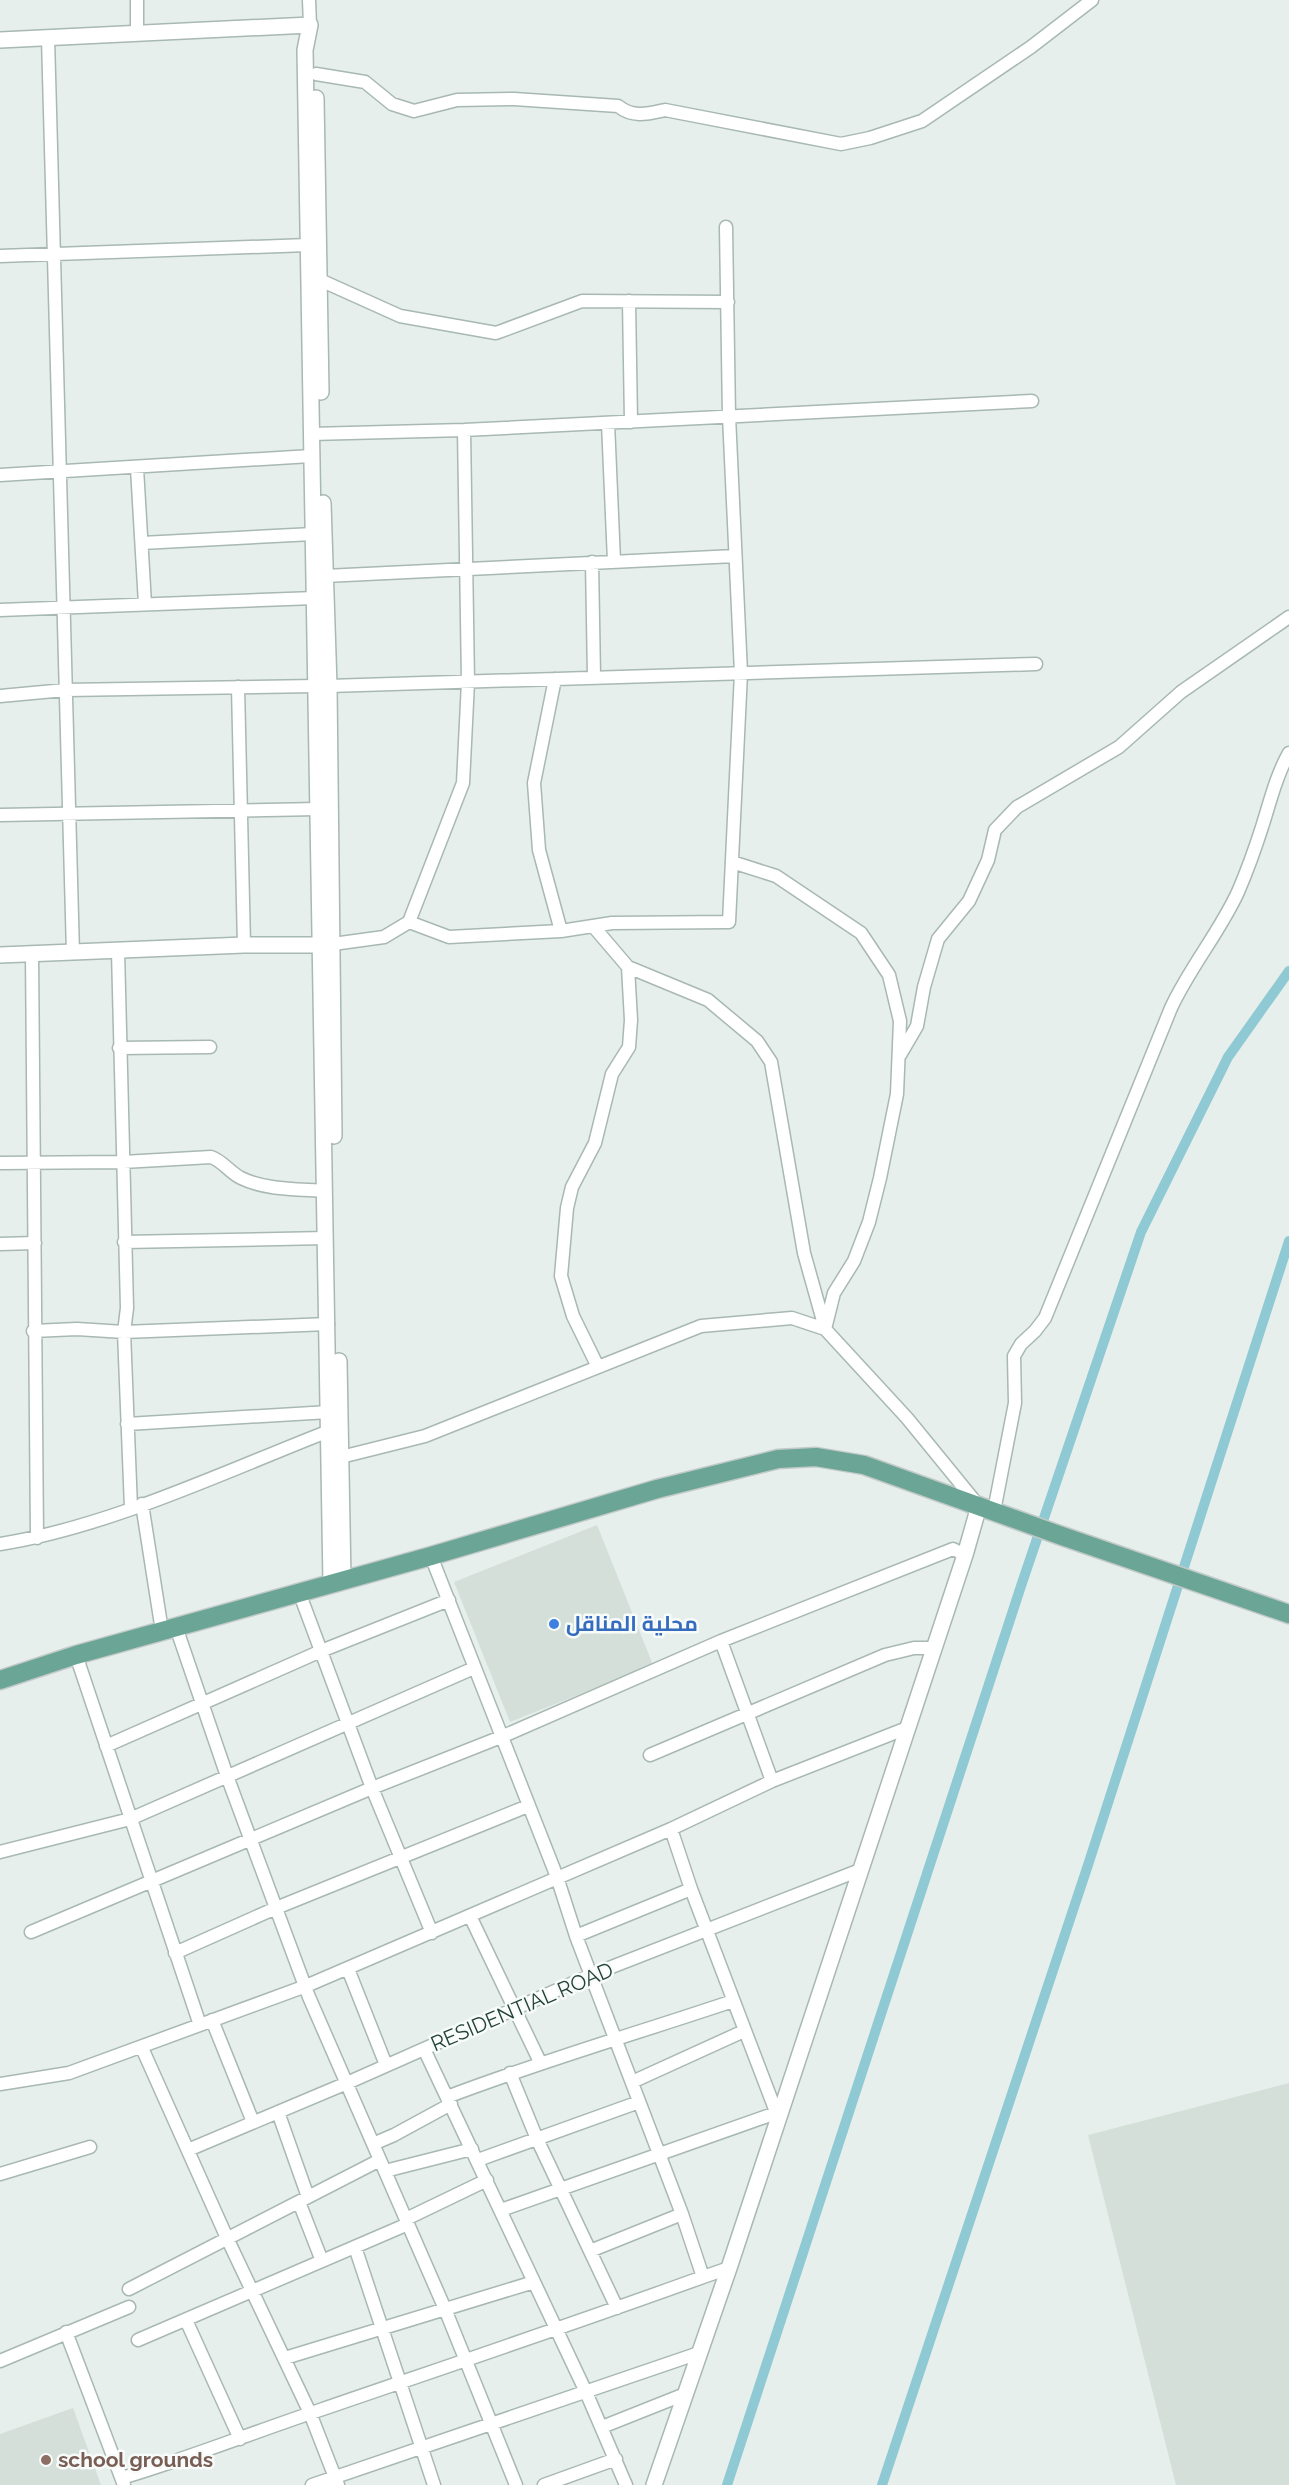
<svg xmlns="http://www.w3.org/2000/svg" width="1289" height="2485" viewBox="0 0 1289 2485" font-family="Raleway,Cairo,sans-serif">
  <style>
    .built { fill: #d4dfda }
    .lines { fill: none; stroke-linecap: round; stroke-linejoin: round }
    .canal { stroke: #8ec9d4; stroke-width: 10 }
    .minor-casing { stroke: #a8b8b2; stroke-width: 15 }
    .tertiary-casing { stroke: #a8b8b2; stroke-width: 18 }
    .primary-casing { stroke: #c2cac8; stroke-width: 21 }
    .minor { stroke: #fff; stroke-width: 12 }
    .tertiary { stroke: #fff; stroke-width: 15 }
    .primary { stroke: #6aa596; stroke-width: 18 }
    .shop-dot { fill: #3f7fe0; stroke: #f7fbf9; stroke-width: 2 }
    .education-dot { fill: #8d6e63; stroke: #f7fbf9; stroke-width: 2 }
    .labels { text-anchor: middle; stroke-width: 5; stroke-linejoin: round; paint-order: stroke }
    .shop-label { font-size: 21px; font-weight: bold; fill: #366cbe; stroke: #f7fbf9; text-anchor: start }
    .street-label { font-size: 21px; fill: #24423a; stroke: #f7fbf9 }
    .education-label { font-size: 21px; font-weight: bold; fill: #785e54; stroke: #f7fbf9; text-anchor: start }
  </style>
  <rect width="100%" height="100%" fill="#e6efeb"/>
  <path class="built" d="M597,1525L653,1665L510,1722L454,1582Z
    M1289,2083V2485H1176L1088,2135Z
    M73,2408L101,2485H0V2434Z"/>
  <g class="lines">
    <path class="canal" d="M727,2485L1021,1586L1141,1232L1228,1057L1289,971
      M882,2485L1088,1865L1289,1241"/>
    <defs>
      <path id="minor" d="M137,0V34
        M309,0L310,25
        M48,38L73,953
        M316,74L365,82L392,104L414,111L457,100L514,99L618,106C633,118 647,114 665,110L841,144L870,138L922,121L1031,47L1092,0
        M0,256L308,245
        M320,280L400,316L496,333L582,301L728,302
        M629,301L631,422
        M608,423L614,561
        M311,434L464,430L1032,401
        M137,468L145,604
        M0,475L311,456
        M142,543L313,534
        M592,562L594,677
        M325,576L735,556
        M0,610L315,598
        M555,679L534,783L539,850L561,931
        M329,686L1036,664
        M238,687L244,945
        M0,696L65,690L317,686
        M0,815L318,809
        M732,862L776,876L861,933L889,975L900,1021L897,1094L880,1178L869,1222L854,1261L834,1293L825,1329
        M409,922L463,783L468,682L464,430
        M593,926L628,967L708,1000L757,1041L771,1062L804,1253L825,1328
        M333,944L384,937L409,922L449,937L561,931L612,923L729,922L741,673L729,416L726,227
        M118,951L127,1308L124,1332L131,1508
        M32,954L37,1538
        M119,1048L210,1047
        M900,1055L917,1026L924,987L938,939L969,901L988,860L995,830L1017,807L1119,747L1181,692L1289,617
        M0,1163L123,1162L211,1157C223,1161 229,1172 241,1178C265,1190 298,1189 325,1191
        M124,1242L326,1238
        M0,1244L35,1243
        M33,1331L77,1329L124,1332L328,1324
        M598,1367L573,1316L561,1276L567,1208L572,1187L595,1143L612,1074L629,1047L631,1020L628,967
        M127,1424L329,1412
        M341,1457L425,1436L701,1326L792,1318L825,1329L907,1418L978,1505
        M142,1504L162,1631
        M994,1511L1015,1403L1014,1356L1021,1344L1035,1331L1045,1318L1171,1008C1190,967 1219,933 1238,892C1247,871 1255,849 1262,827C1270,802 1276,776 1289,753
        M0,1544C109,1527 226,1471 329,1431
        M431,1556L557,1877L576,1936L682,2214L703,2277L729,2268
        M299,1592L372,1788L432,1933
        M176,1627L227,1776L309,1997L445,2309L516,2485
        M721,1641L772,1781
        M76,1655L200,2025
        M106,1746L321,1651L449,1600
        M650,1755L885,1655L914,1648H934
        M671,1829L691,1889
        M0,1852L130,1819L474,1668
        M470,1916L540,2062
        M31,1932L372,1788L501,1737L721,1641L953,1549L965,1555
        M576,1936L691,1889L778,2117
        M175,1953L276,1908L528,1806
        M348,1969L386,2065
        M212,2020L253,2122
        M142,2048L227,2238L310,2413L338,2485
        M424,2049L586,2392L626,2485
        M510,2073L537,2139L617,2308
        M632,2082L744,2031
        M0,2084L69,2073L306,1986L671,1829L772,1781L907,1728
        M447,2097C541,2061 638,2033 733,2001
        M278,2112L308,2197
        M373,2144L394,2135L451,2104
        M188,2150L347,2083L591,1975L860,1870
        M478,2160L639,2102
        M385,2171L472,2149
        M0,2174L90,2147
        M299,2202L322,2261
        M501,2210L776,2113
        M406,2219L487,2180
        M355,2247L434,2485
        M590,2251L682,2214
        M129,2289L380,2160
        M186,2320L240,2439
        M66,2332L124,2485
        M138,2340L408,2224
        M285,2358L534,2282
        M0,2361L129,2307
        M602,2427L685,2394
        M122,2478C189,2458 254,2432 320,2410C448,2366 576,2323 703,2277
        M312,2485L699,2353
        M544,2485L616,2459"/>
      <path id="tertiary" d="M310,25L305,50L331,1583
        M0,40L310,25
        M316,98L321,392
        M323,503L329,686L334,1136
        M0,955L244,945H330
        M339,1361L343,1580
        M654,2485L729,2268L965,1555L979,1506"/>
      <path id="primary" d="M0,1680L76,1655L431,1556L657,1489L778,1459L816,1457L864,1465L1062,1536L1289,1614"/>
    </defs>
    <use href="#minor" class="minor-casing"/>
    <use href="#tertiary" class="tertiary-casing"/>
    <use href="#primary" class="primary-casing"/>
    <use href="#minor" class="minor"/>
    <use href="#tertiary" class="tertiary"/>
    <use href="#primary" class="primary"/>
  </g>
  <circle class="shop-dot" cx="554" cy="1624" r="6"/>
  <circle class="education-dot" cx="46" cy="2460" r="6"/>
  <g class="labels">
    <g class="shop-label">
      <text x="566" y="1631">محلية المناقل</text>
    </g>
    <g class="street-label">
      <text transform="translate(522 2007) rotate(-23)" y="7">RESIDENTIAL ROAD</text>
    </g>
    <g class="education-label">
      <text x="58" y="2467">school grounds</text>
    </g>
  </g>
</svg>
